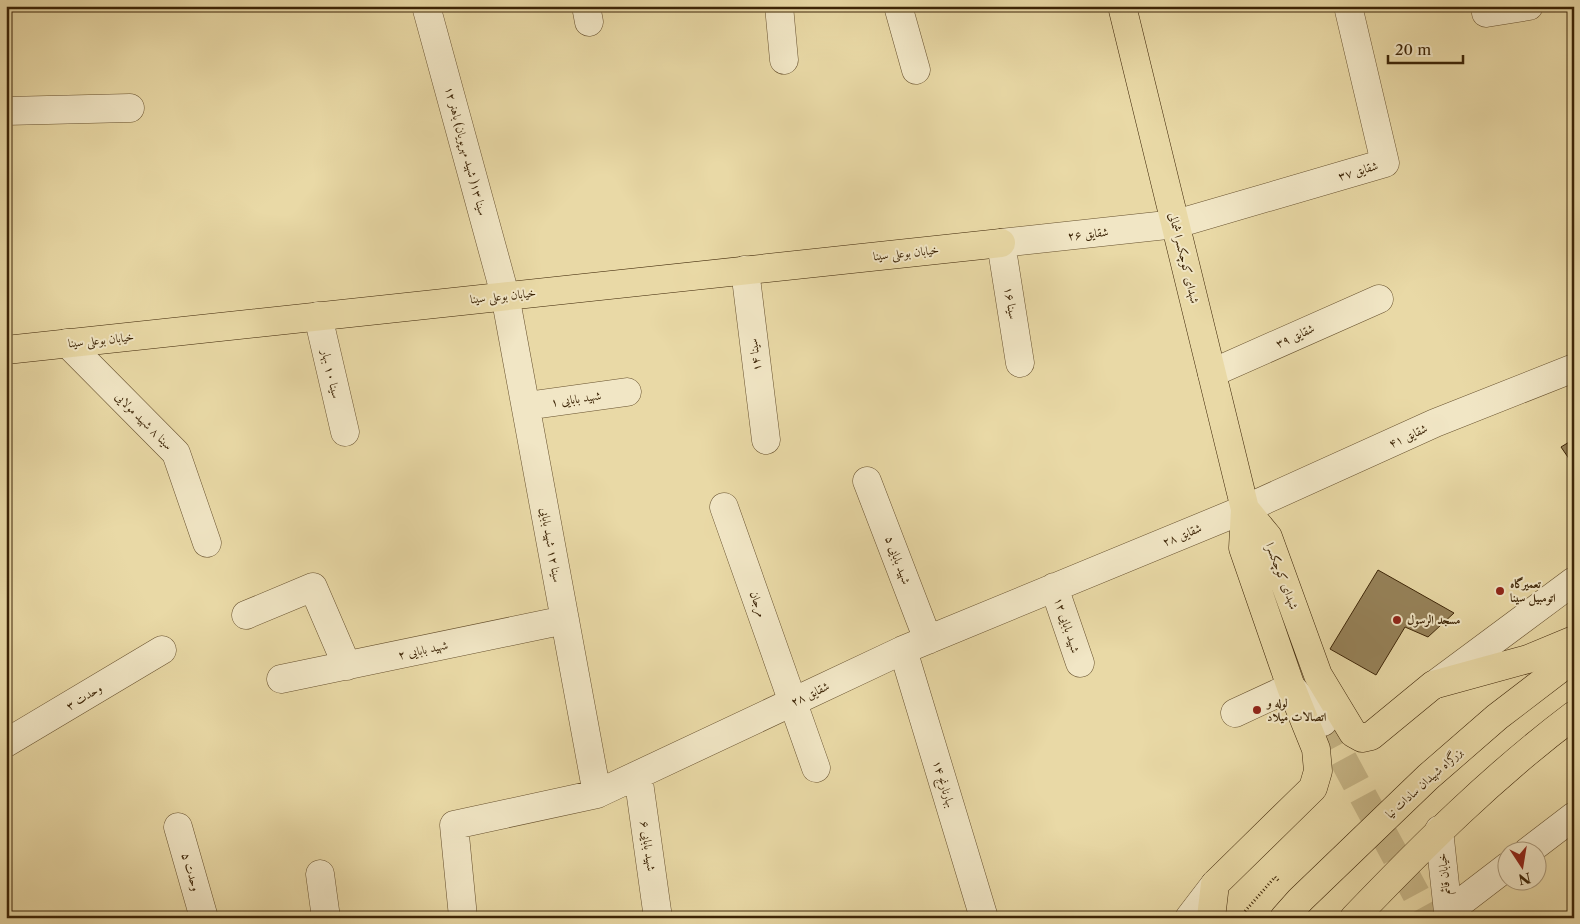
<svg xmlns="http://www.w3.org/2000/svg" width="1580" height="924" viewBox="0 0 1580 924" font-family="'Libre Caslon Text',Amiri,serif">
  <style>
    .building { fill: #968259; stroke: #3c2406 }
    .lines { fill: none; stroke-linecap: round; stroke-linejoin: round }
    .minor-tunnel { stroke: #c6b586; stroke-width: 28; stroke-dasharray: 28 14; stroke-linecap: butt }
    .minor-casing { stroke: #67512e; stroke-width: 29 }
    .major-casing { stroke: #3c2406; stroke-width: 29 }
    .highway-casing { stroke: #3c2406; stroke-width: 29 }
    .path { stroke: #3c2406; stroke-width: 3; stroke-dasharray: 1 2.5; stroke-linecap: butt }
    .minor { stroke: #f1e6c5; stroke-width: 28 }
    .major { stroke: #e9d9a6; stroke-width: 28 }
    .highway { stroke: #e9d9a6; stroke-width: 28 }
    .poi-dot { fill: #8f2418; stroke: #f1e6c5; stroke-width: 2 }
    .labels { text-anchor: middle; stroke-width: 4; stroke-linejoin: round; paint-order: stroke }
    .street-label { font-size: 12px; fill: #3c2406; stroke: #f1e6c5 }
    .poi-label { font-size: 12px; font-weight: bold; fill: #3c2406; stroke: #f1e6c5; text-anchor: start }
  </style>
  <rect width="100%" height="100%" fill="#e9d9a6"/>
  <filter id="stains"><feTurbulence type="fractalNoise" baseFrequency=".004" numOctaves="4"/><feColorMatrix values="0 0 0 0 .2 0 0 0 0 .09 0 0 0 0 .02 0 0 0 .5 -.17"/></filter>
  <radialGradient id="worn" r=".72"><stop offset=".6" stop-color="#630" stop-opacity="0"/><stop offset="1" stop-color="#630" stop-opacity=".3"/></radialGradient>
  <path class="building" d="M1574,439V466L1561,447Z
    M1378,570L1454,613L1428,637L1405,627L1376,675L1330,649Z"/>
  <g class="lines">
    <path class="minor-tunnel" d="M1323,722L1429,918"/>
    <defs>
      <path id="minor" d="M426,6L505,295L597,794
        M586,6L589,22
        M779,6L784,60
        M898,6L916,70
        M1486,13L1529,6
        M6,111L130,108
        M745,270L766,440
        M318,316L345,432
        M67,343L176,453L207,543
        M1020,363L1001,243L1176,224L1385,163L1348,6
        M1212,373L1379,299
        M526,406L627,392
        M867,481L928,640
        M724,507L816,768
        M1054,587L1080,663
        M246,615L313,587L347,666
        M903,650L984,918
        M281,679L565,620
        M1434,685L1574,581
        M1235,713L1291,687L1323,722
        M6,743L162,650
        M638,775L658,918
        M178,827L204,918
        M1439,830L1448,912L1452,918
        M1527,852L1574,816
        M320,874L326,918
        M1448,912L1508,866
        M463,917L454,825L597,794L903,650L1245,509L1435,423L1574,368
        M1189,918L1215,884"/>
      <path id="major" d="M1122,6L1245,509L1243,548L1291,687L1316,749L1318,771L1313,788L1215,884L1211,918
        M6,350L1001,243
        M1245,509L1268,537L1318,675L1353,733L1362,738L1371,736L1433,685L1528,659L1574,640"/>
      <path id="highway" d="M1284,918L1300,900L1428,777L1497,717L1574,658
        M1354,918C1425,844 1492,777 1574,715"/>
    </defs>
    <use href="#minor" class="minor-casing"/>
    <use href="#major" class="major-casing"/>
    <use href="#highway" class="highway-casing"/>
    <path class="path" d="M1238,915L1240,917L1275,877L1280,882"/>
    <use href="#minor" class="minor"/>
    <use href="#major" class="major"/>
    <use href="#highway" class="highway"/>
  </g>
  <g class="poi-dot">
    <circle cx="1500" cy="591" r="5"/>
    <circle cx="1397" cy="620" r="5"/>
    <circle cx="1257" cy="710" r="5"/>
  </g>
  <g class="labels">
    <g class="street-label">
      <text transform="translate(466 151) rotate(75)" y="4">سینا ۱۳( شهید مهرپویان) باهنر ۱۲</text>
      <text transform="translate(1358 171) rotate(-16)" y="4">شقایق ۳۷</text>
      <text transform="translate(1088 234) rotate(-6)" y="4">شقایق ۲۶</text>
      <text transform="translate(906 253) rotate(-6)" y="4">خیابان بوعلی سینا</text>
      <text transform="translate(1184 258) rotate(76)" y="4">شهدای کوچکسرا شمالی</text>
      <text transform="translate(503 296) rotate(-6)" y="4">خیابان بوعلی سینا</text>
      <text transform="translate(1011 303) rotate(81)" y="4">سینا ۱۶</text>
      <text transform="translate(1295 336) rotate(-24)" y="4">شقایق ۳۹</text>
      <text transform="translate(101 340) rotate(-6)" y="4">خیابان بوعلی سینا</text>
      <text transform="translate(755 355) rotate(-97)" y="4">سینا ۱۴</text>
      <text transform="translate(331 374) rotate(77)" y="4">سینا ۱۰ بهار</text>
      <text transform="translate(576 399) rotate(-8)" y="4">شهید بابایی ۱</text>
      <text transform="translate(144 421) rotate(45)" y="4">سینا ۸ شهید مولایی</text>
      <text transform="translate(1408 436) rotate(-24)" y="4">شقایق ۴۱</text>
      <text transform="translate(1182 535) rotate(-22)" y="4">شقایق ۲۸</text>
      <text transform="translate(551 545) rotate(80)" y="4">سینا ۱۲ شهید بابایی</text>
      <text transform="translate(898 560) rotate(69)" y="4">شهید بابایی ۵</text>
      <text transform="translate(1282 576) rotate(69)" y="4">شهدای کوچکسرا</text>
      <text transform="translate(758 604) rotate(71)" y="4">مرجان</text>
      <text transform="translate(1067 625) rotate(72)" y="4">شهید بابایی ۱۲</text>
      <text transform="translate(423 650) rotate(-12)" y="4">شهید بابایی ۲</text>
      <text transform="translate(810 694) rotate(-25)" y="4">شقایق ۲۸</text>
      <text transform="translate(84 697) rotate(-31)" y="4">وحدت ۳</text>
      <text transform="translate(1424 783) rotate(-42)" y="4">بزرگراه شهیدان سادات نیا</text>
      <text transform="translate(944 784) rotate(73)" y="4">بهارنارنج ۱۴</text>
      <text transform="translate(648 846) rotate(82)" y="4">شهید بابایی ۶</text>
      <text transform="translate(191 872) rotate(74)" y="4">وحدت ۵</text>
      <text transform="translate(1444 874) rotate(-96)" y="4">خیابان قائم</text>
    </g>
    <g class="poi-label">
      <text x="1510" y="588">تعمیرگاه<tspan x="1510" dy="14">اتومبیل سینا</tspan></text>
      <text x="1407" y="624">مسجد الرسول</text>
      <text x="1267" y="707">لوله و<tspan x="1267" dy="14">اتصالات میلاد</tspan></text>
    </g>
  </g>
  <rect width="1580" height="924" fill="none" stroke="#e9d9a6" stroke-width="25"/>
  <rect x="8" y="8" width="1565" height="909" fill="none" stroke="#3c2406" stroke-width="2.5"/>
  <rect x="12" y="12" width="1555" height="899" fill="none" stroke="#3c2406"/>
  <g transform="translate(1522 866) rotate(168)"><circle r="24" fill="#f1e6c5" stroke="#a99879"/>
  <path d="M0-4L9 19L0 12L-9 19Z" fill="#8f2418"/>
  <text y="-8" font-size="14" font-weight="bold" text-anchor="middle" fill="#3c2406">N</text>
  </g>
  <path d="M1388 55v8h75v-8" fill="none" stroke="#3c2406" stroke-width="2.5"/>
  <text x="1395" y="55" font-size="15" fill="#3c2406" stroke="#f1e6c5" stroke-width="4" paint-order="stroke">20 m</text>
  <rect width="100%" height="100%" filter="url(#stains)"/>
  <rect width="100%" height="100%" fill="url(#worn)"/>
</svg>
